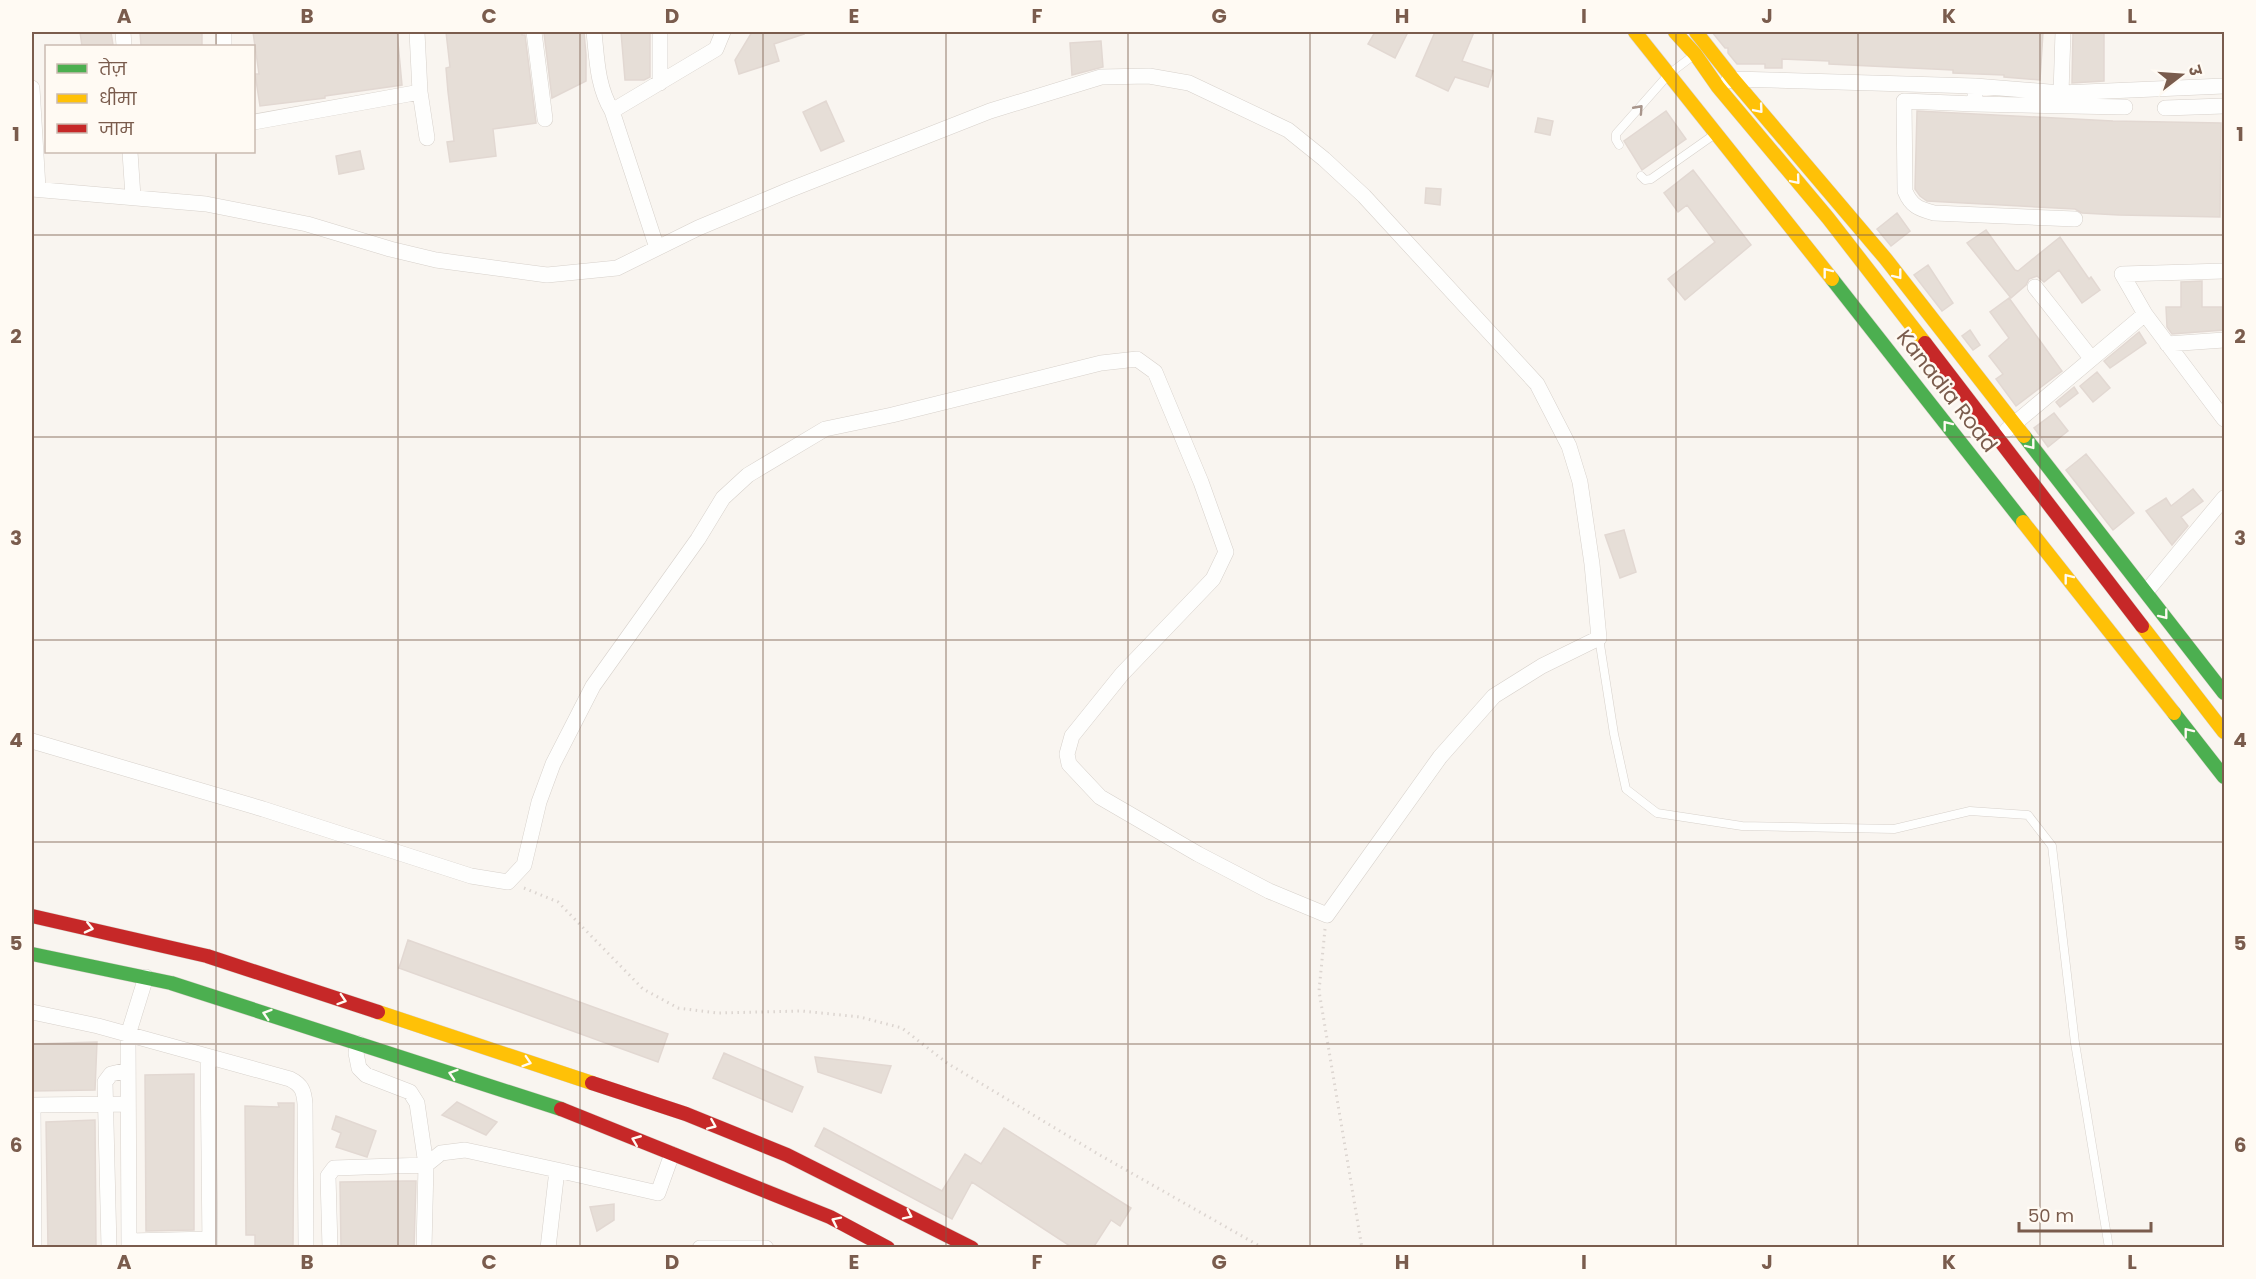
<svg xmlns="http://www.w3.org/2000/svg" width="2256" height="1279" viewBox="0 0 2256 1279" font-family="Poppins,'Noto Sans Devanagari',sans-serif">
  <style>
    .building { fill: #e6ded7; stroke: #e2d8d2; stroke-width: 1.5 }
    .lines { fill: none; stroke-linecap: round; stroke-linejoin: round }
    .lane-casing { stroke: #d7d1cb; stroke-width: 9 }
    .street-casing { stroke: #d7d1cb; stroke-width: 16 }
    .fast-casing { stroke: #d9d2cb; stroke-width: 15 }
    .slow-casing { stroke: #d9d2cb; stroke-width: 15 }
    .jam-casing { stroke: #d9d2cb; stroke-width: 15 }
    .path { stroke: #dcd5d0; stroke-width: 3; stroke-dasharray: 1.5 4.5; stroke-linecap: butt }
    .lane { stroke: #fefefd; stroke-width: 8 }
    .street { stroke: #fefefd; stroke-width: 15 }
    .fast { stroke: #4caf50; stroke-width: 14 }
    .slow { stroke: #ffc107; stroke-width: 14 }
    .jam { stroke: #c62828; stroke-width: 14 }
    .oneway { stroke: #a8958b }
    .oneway2 { stroke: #fffaf3 }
    .grid { fill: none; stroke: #7a5c4d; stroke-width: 1.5; stroke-opacity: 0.55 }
    .labels { text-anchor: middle; stroke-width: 5; stroke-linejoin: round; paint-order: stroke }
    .street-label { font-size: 21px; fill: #7a5c4d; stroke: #fffaf3 }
    .neatline { fill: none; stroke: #7a5c4d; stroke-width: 2 }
    .grid-label { font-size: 20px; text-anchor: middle; font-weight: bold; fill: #7a5c4d }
  </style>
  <rect width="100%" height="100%" fill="#f9f5f0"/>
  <path class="building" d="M80,32H111L113,45L82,46Z
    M140,32H202V46H141Z
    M253,32H397L402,85L325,96V98L260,106L255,74H259Z
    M446,32H522V35H525L536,123L493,129L496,156L450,162L447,142L454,141L448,92L446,68L450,67Z
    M548,32H584L586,55V81L552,98L544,33Z
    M621,32H650V77L644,80H625Z
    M752,32H803L804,34L774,44L779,61L739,74L735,60Z
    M1375,32H1408L1395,58L1368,44Z
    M1435,32H1474L1462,61L1493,71L1488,87L1455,77L1448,91L1416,76Z
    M1712,32H2043L2040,80L2004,77V75L1953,73V70L1829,64V61L1782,59V68H1765V64H1737L1728,53V48H1725Z
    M2073,32H2104V81L2072,83Z
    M1101,41L1103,67L1072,75L1070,43Z
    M826,101L844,141L821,151L803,112Z
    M1666,111L1686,139L1642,170L1624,141Z
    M1917,111L2113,121L2221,123L2220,217L2119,215L2082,213L2075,209L1927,201L1920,196L1915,189Z
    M1538,118L1553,121L1550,135L1535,132Z
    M360,151L364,169L339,174L336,156Z
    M1693,170L1751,245L1685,300L1668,279L1715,242L1687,205L1678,212L1664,193Z
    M1426,188L1441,189L1440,205L1425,203Z
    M1897,213L1910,231L1891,246L1877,229Z
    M1986,230L2015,270L2018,271L2060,237L2089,279L2091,277L2100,290L2082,303L2059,270L2044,282L2037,276L2029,279L2026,285L2011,298L1967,243Z
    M1928,265L1953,303L1942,311L1914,275Z
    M2202,281V307H2224V330L2172,334L2167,327L2166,307H2181V282Z
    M2009,298L2062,371L2016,406L1996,379L2003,374L1989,356L2009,338L1990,312Z
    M1970,330L1980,345L1973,350L1962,336Z
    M2139,332L2146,343L2110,368L2104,361Z
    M2097,372L2110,388L2093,402L2080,386Z
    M2074,387L2078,393L2060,407L2056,402Z
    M2054,413L2068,431L2048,447L2034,428Z
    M2086,454L2134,513L2113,530L2066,470Z
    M2193,489L2203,501L2181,517L2188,526L2172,545L2146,511L2166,498L2171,506Z
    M1624,530L1636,572L1620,578L1605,535Z
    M408,940L668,1034L658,1062L399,968Z
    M97,1042L95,1090L32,1091V1044Z
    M724,1053L803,1087L792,1112L713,1078Z
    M815,1057L891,1066L881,1093L818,1072Z
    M194,1074V1230L146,1231L145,1075Z
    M457,1102L497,1122L486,1135L442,1115Z
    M278,1103H294L293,1248H255V1235H246L245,1106L279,1107Z
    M336,1116L376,1131L367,1157L336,1147L341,1133L332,1129Z
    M95,1120L96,1248H48L46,1122Z
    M824,1128L942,1191L965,1154L981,1164L1004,1128L1131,1208L1120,1226L1111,1220L1093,1248H1073L972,1182L952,1219L815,1146Z
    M406,1181H416L414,1248H341L340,1182Z
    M614,1204V1220L597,1231L590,1207Z"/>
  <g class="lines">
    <defs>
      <path id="lane" d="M1619,145L1616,140V134L1669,74L1694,55
        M1641,176L1645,180L1651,179L1715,134
        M1599,638L1614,734L1626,789L1657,813L1742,826L1894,829L1970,811L2028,815L2052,846L2075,1043L2109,1248"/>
      <path id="street" d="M123,32L124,46
        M224,32V46
        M417,32L420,92L427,138
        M534,32L545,119
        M594,32C597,59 597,86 612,111L657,248
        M1728,81L1733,79L1975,86L2061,93L2224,86
        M660,83V32
        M1975,86V104L1904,101L1905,191C1911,206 1919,209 1934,213L2075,219
        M32,88L38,188
        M2061,93L2063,32
        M1975,104L2125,107
        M2165,108L2224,106
        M612,111L716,49L723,32
        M254,122L420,92
        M130,152L133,197
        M32,189L206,204L307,224L390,249L436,260L547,275L617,268L698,228L789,190L990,111L1101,77L1149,76L1189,83L1288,130L1324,159L1364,196L1537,384L1569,446L1580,482L1592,564L1599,638L1542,666L1494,696L1440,757L1327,915L1269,891L1198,854L1100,797L1069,764L1067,754L1072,736L1122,674L1213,579L1226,552L1201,482L1155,372L1137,359L1101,363L892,415L825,429L748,475L723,498L698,539L593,686L553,764L539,802L524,865L508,882L471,876L263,809L32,741
        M2224,271L2122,274L2145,314L2224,419
        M2035,287L2091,358
        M2167,344L2224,340
        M2007,430L2145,314
        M2146,592L2224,498
        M32,1012L98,1026L290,1079C302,1085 304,1091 305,1104L306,1248
        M358,1043L356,1053L359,1068L366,1075L410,1092L417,1103L426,1165L424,1248
        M208,1057L210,1248
        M32,1105L128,1104
        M33,1106L34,1248
        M557,1170L658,1193L672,1154
        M129,1241L210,1239
        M109,1248L105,1082L111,1074L128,1070
        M129,1248L128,1035L146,977
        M330,1248L328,1176L334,1168L426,1165L441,1153L465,1150L557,1170L548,1248
        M700,1248H766"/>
      <path id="fast" d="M1832,279L2023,522
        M2024,436L2224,693
        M2174,713L2224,777
        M32,954L171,983L561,1109"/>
      <path id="slow" d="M1635,32L1832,279
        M1675,32L1695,54L1718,87L1828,218L1925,343
        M1696,32L1733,79L1885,258L2024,436
        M2023,522L2174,713
        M2142,626L2224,732
        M378,1012L592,1083"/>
      <path id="jam" d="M1925,343L2142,626
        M32,916L207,956L378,1012
        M592,1083L686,1114L787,1155L972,1248
        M561,1109L830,1217L888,1248"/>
    </defs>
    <use href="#lane" class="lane-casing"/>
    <use href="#street" class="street-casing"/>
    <use href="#fast" class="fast-casing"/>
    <use href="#slow" class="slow-casing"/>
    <use href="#jam" class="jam-casing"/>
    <path class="path" d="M524,888L558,902L643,989L678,1008L717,1013L802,1011L860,1017L902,1028L947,1063L1098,1154L1263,1248
      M1325,929L1319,991L1362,1248"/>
    <use href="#lane" class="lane"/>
    <use href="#street" class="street"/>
    <use href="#fast" class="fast"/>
    <use href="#slow" class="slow"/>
    <use href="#jam" class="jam"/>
  </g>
  <defs><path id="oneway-chevron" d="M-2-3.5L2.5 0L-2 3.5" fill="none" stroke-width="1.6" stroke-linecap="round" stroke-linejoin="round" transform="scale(1.5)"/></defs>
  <use class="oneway" href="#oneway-chevron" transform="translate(1639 109) rotate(-48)"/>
  <g class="oneway2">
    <use href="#oneway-chevron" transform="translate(1759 109) rotate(50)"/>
    <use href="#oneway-chevron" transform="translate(1796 180) rotate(50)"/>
    <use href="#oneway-chevron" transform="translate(1827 272) rotate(-128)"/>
    <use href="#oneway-chevron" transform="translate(1898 275) rotate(52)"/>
    <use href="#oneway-chevron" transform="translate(1947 425) rotate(-128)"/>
    <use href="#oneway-chevron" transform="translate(2031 445) rotate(52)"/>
    <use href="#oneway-chevron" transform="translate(2068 578) rotate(-128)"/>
    <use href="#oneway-chevron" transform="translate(2164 615) rotate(52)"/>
    <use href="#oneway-chevron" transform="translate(2188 732) rotate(-128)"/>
    <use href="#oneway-chevron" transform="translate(89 928) rotate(13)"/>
    <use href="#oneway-chevron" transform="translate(342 1000) rotate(18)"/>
    <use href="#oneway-chevron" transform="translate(267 1014) rotate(-162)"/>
    <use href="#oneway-chevron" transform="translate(527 1062) rotate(18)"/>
    <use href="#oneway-chevron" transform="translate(453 1074) rotate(-162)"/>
    <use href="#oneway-chevron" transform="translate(712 1125) rotate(23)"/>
    <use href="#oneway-chevron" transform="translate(636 1140) rotate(-158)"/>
    <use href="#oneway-chevron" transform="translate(908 1215) rotate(26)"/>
    <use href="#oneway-chevron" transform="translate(836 1221) rotate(-154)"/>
  </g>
  <path class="grid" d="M216,32V46M398,32V1248M580,32V1248M763,32V1248M946,32V1248M1128,32V1248M1310,32V1248M1493,32V1248M1676,32V1248M1858,32V1248M2040,32V1248M216,152V1248M32,235H2224M32,437H2224M32,640H2224M32,842H2224M32,1044H2224"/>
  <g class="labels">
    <g class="street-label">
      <text transform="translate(1947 391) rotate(52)" y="7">Kanadia Road</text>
    </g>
  </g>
  <rect width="2256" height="1279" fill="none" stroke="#fffaf3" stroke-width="66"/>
  <rect x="45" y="45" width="210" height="108" fill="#fffaf3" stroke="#cabbb1" stroke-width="1.5"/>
  <rect x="57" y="64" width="30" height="9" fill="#4caf50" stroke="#cabbb1" stroke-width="1.5"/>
  <text x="99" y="75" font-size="18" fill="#7a5c4d">तेज़</text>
  <rect x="57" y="94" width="30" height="9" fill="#ffc107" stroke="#cabbb1" stroke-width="1.5"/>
  <text x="99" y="105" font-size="18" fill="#7a5c4d">धीमा</text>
  <rect x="57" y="124" width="30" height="9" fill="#c62828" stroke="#cabbb1" stroke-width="1.5"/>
  <text x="99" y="135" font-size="18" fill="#7a5c4d">जाम</text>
  <g transform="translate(2181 75) rotate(73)" stroke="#fffaf3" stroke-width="4.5" paint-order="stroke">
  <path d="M0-4.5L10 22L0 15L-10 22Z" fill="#7a5c4d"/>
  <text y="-9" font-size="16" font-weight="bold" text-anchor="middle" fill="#7a5c4d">उ</text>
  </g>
  <path d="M2019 1222v9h132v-9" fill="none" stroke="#7a5c4d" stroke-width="3"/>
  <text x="2028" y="1222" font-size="18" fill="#7a5c4d" stroke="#fffaf3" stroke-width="4.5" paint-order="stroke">50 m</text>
  <rect x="33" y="33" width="2190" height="1213" class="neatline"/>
  <g class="grid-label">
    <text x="124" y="23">A</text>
    <text x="307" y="23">B</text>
    <text x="489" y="23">C</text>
    <text x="672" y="23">D</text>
    <text x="854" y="23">E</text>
    <text x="1037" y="23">F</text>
    <text x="1219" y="23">G</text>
    <text x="1402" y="23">H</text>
    <text x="1584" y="23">I</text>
    <text x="1767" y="23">J</text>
    <text x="1949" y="23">K</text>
    <text x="2132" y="23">L</text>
    <text x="16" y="141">1</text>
    <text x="2240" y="141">1</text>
    <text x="16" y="343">2</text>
    <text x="2240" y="343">2</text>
    <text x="16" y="545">3</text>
    <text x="2240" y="545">3</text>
    <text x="16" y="747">4</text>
    <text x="2240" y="747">4</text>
    <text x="16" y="950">5</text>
    <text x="2240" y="950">5</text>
    <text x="16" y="1152">6</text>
    <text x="2240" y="1152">6</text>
    <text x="124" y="1269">A</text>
    <text x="307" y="1269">B</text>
    <text x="489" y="1269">C</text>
    <text x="672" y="1269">D</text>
    <text x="854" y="1269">E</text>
    <text x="1037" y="1269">F</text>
    <text x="1219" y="1269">G</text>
    <text x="1402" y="1269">H</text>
    <text x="1584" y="1269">I</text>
    <text x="1767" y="1269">J</text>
    <text x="1949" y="1269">K</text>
    <text x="2132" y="1269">L</text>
  </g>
</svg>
